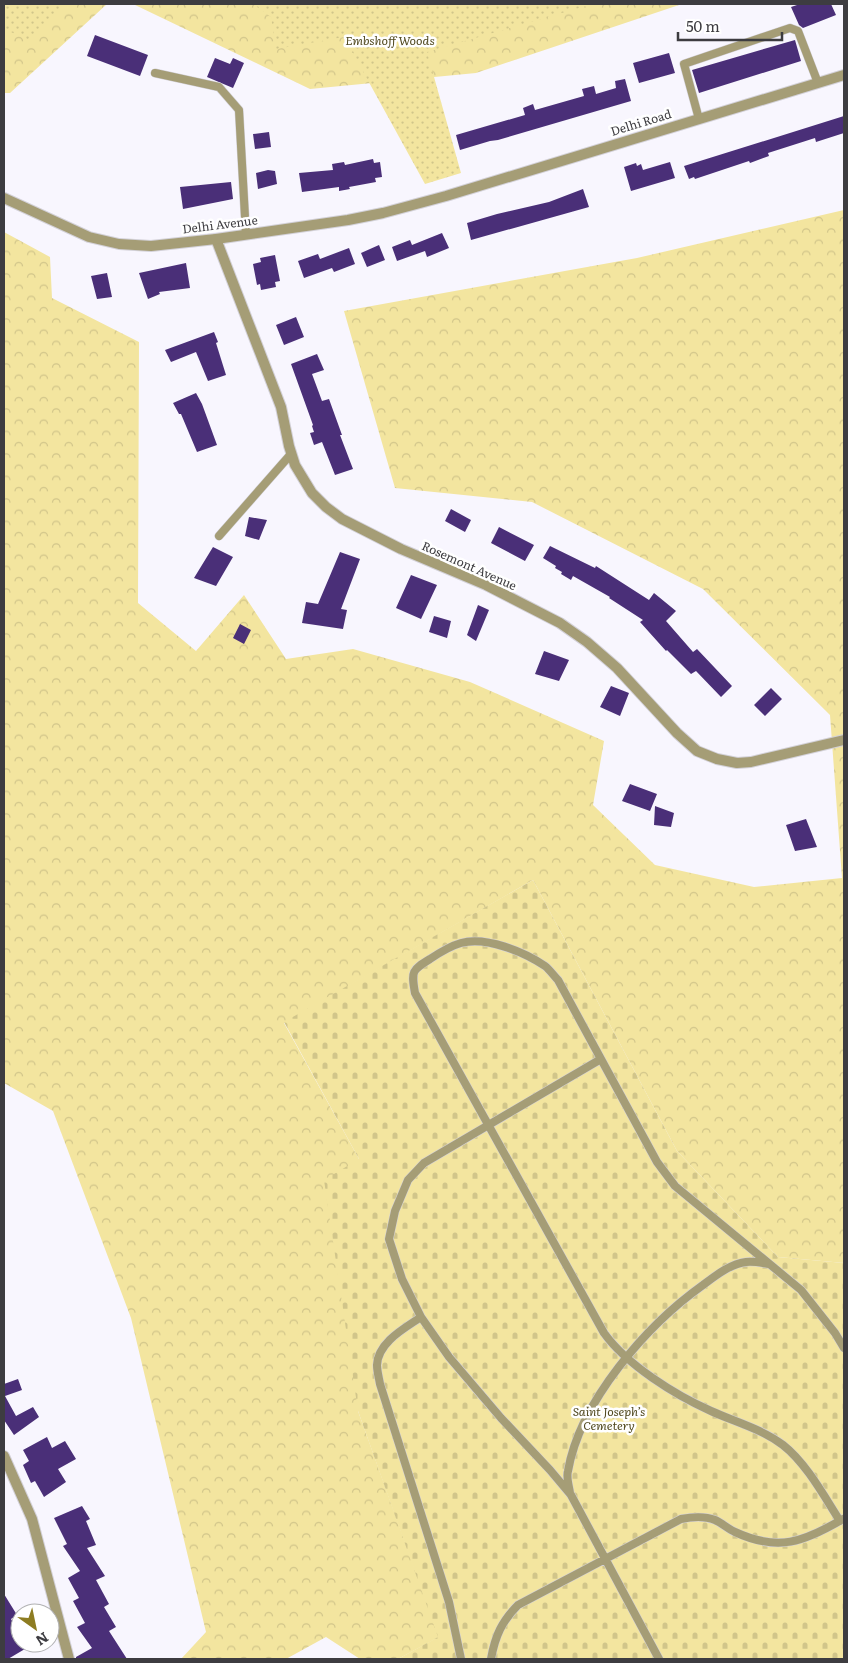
<svg xmlns="http://www.w3.org/2000/svg" width="848" height="1663" viewBox="0 0 848 1663" font-family="Literata,serif">
  <style>
    .forest { fill: url(#forest-crowns) }
    .cemetery { fill: url(#cemetery-stones) }
    .park { fill: url(#park-dots) }
    .building { fill: #4a2f78 }
    .lines { fill: none; stroke-linecap: round; stroke-linejoin: round }
    .service-casing { stroke: #d3d1d8; stroke-width: 9 }
    .minor-casing { stroke: #d3d1d8; stroke-width: 12 }
    .tertiary-casing { stroke: #d3d1d8; stroke-width: 12 }
    .service { stroke: #a59d76; stroke-width: 8 }
    .minor { stroke: #a59d76; stroke-width: 10 }
    .tertiary { stroke: #a59d76; stroke-width: 10 }
    .labels { text-anchor: middle; stroke-width: 5; stroke-linejoin: round; paint-order: stroke }
    .park-label { font-size: 12px; font-style: italic; fill: #524a21; stroke: #fff }
    .street-label { font-size: 12px; fill: #3d3c40; stroke: #fff }
  </style>
  <defs>
    <pattern id="forest-crowns" width="20" height="18" patternUnits="userSpaceOnUse" patternTransform="scale(1.25)"><rect width="20" height="18" fill="#f3e59f"/><path d="M2 6a3 3 0 1 1 6 0M12 15a3 3 0 1 1 6 0" fill="none" stroke="#d1c58a"/></pattern>
    <pattern id="cemetery-stones" width="16" height="16" patternUnits="userSpaceOnUse" patternTransform="scale(1.25)"><rect width="16" height="16" fill="#f3e59f"/><path d="M2 7V4a2 2 0 0 1 4 0v3zM10 15v-3a2 2 0 0 1 4 0v3z" fill="#d1c58a"/></pattern>
    <pattern id="park-dots" width="8" height="8" patternUnits="userSpaceOnUse" patternTransform="scale(1.25)"><rect width="8" height="8" fill="#f3e59f"/><path d="M2 2h.1M6 6h.1" fill="none" stroke="#d1c58a" stroke-width="1.8" stroke-linecap="round"/></pattern>
  </defs>
  <rect width="100%" height="100%" fill="#f8f6fe"/>
  <path class="forest" d="M4,4H107L10,93H4Z
    M133,4H682L476,73L310,89Z
    M844,210V1263L778,1257L677,1151L533,880L284,1023L359,1159L358,1411L439,1637L398,1659H360L326,1637L286,1659H181L206,1632L131,1318L53,1111L4,1083V232L50,257L52,298L139,342L138,603L196,651L244,595L286,659L353,649L470,682L604,741L593,805L655,865L754,887L842,878L830,715L703,589L532,502L395,488L344,311L637,258Z"/>
  <path class="cemetery" d="M533,880L677,1151L778,1257L844,1263V1659H398L438,1637L358,1411L324,1180L359,1159L284,1022Z"/>
  <path class="park" d="M4,4H66L31,41L4,29Z
    M253,4H593L427,52L461,173L425,184L344,37L276,49L271,17Z"/>
  <path class="building" d="M800,4H831L836,15L803,28L799,25L791,7Z
    M95,35L148,55L140,76L87,56Z
    M795,40L801,61L699,93L692,70Z
    M669,53L675,73L639,83L633,63Z
    M215,58L230,64L233,58L244,63L233,88L207,77Z
    M625,79L631,101L498,140L490,141L460,150L456,135L525,115L523,108L533,104L535,110L584,96L582,89L594,86L596,94L616,88L615,81Z
    M844,116V133L816,142L815,138L768,153L769,156L750,163L749,161L695,179L694,177L689,179L684,166Z
    M269,132L271,147L255,149L253,134Z
    M373,159L374,163L380,162L382,177L375,178L376,182L349,187L350,189L339,191V187L302,192L299,173L333,170L332,164L344,162L345,165Z
    M670,162L675,178L631,191L624,167L636,163L637,166L641,164L643,170Z
    M268,170L275,171L277,184L258,189L256,173Z
    M231,182L233,199L183,209L180,187Z
    M583,189L589,207L471,240L467,223L497,214L549,202Z
    M442,233L449,248L427,257L425,251L397,261L392,247L410,240L412,245Z
    M379,245L385,260L367,267L361,253Z
    M349,248L355,264L334,272L332,268L304,278L298,261L318,254L320,259Z
    M275,255L280,281L275,282L276,287L261,290L260,284L257,285L253,264L261,262L260,258Z
    M186,263L190,288L159,292L160,294L148,299L139,273Z
    M107,273L112,297L97,299L91,276Z
    M296,317L304,337L284,345L276,325Z
    M214,332L218,342L216,343L226,375L208,381L196,352L171,362L165,350Z
    M317,354L324,370L312,374L322,401L329,399L342,435H340L353,469L335,475L322,442L314,445L310,433L314,432L312,426L313,425L291,364Z
    M196,393L202,404L217,445L197,452L181,414H179L173,403Z
    M451,509L471,520L465,532L445,521Z
    M249,517L267,520L259,540L245,536Z
    M499,527L534,545L525,561L491,543Z
    M550,546L595,568L596,566L649,600L654,593L676,611L666,621L693,652L697,649L732,686L721,697L696,671L691,674L667,650L666,651L640,622L643,620L609,598L610,597L573,576L571,580L561,574L562,572L555,568L556,566L543,558Z
    M213,547L233,557L216,586L194,578Z
    M340,552L360,559L341,609L347,610L343,629L302,623L306,602L318,604Z
    M411,575L437,585L421,619L396,608Z
    M478,605L489,610L476,641L467,635Z
    M434,616L451,621L447,638L429,632Z
    M240,624L251,630L244,644L233,638Z
    M544,651L569,660L559,681L535,674Z
    M611,686L629,693L620,716L600,707Z
    M771,688L782,699L765,716L754,705Z
    M630,784L657,794L650,811L622,801Z
    M655,806L674,813L671,827L654,825Z
    M806,819L817,847L795,851L786,825Z
    M18,1379L22,1390L5,1396L16,1416L33,1407L39,1417L14,1435L4,1420V1384Z
    M47,1437L52,1448L65,1441L76,1459L58,1469L66,1482L44,1497L35,1481L31,1483L23,1465L29,1461L23,1450Z
    M82,1506L90,1519L86,1521L96,1545L87,1548L105,1576L96,1580L109,1604L104,1607L116,1627L109,1631L127,1659H76V1657L92,1648L77,1627L85,1623L73,1601L79,1598L68,1578L80,1571L63,1546L67,1544L54,1518Z
    M4,1594L17,1615L11,1619L20,1635V1643H35L8,1659H4Z"/>
  <g class="lines">
    <defs>
      <path id="service" d="M155,73L219,87L239,110L246,235
        M699,119L684,64L790,28L798,31L818,83
        M219,536L291,454
        M601,1059L424,1163L408,1180L395,1211L389,1239L402,1279L421,1317L449,1357L501,1418L550,1470L571,1495L659,1659
        M421,1317C405,1328 378,1342 377,1365C377,1371 379,1378 380,1384L449,1602L461,1659
        M570,1493C569,1486 566,1477 568,1471C580,1401 647,1325 703,1285C715,1276 730,1264 746,1262C754,1261 762,1263 769,1264
        M840,1521C824,1496 806,1463 783,1445C762,1429 735,1422 711,1411C675,1395 627,1365 604,1333L415,993C411,971 412,970 430,959C439,953 450,946 461,943C486,936 524,952 545,966C550,970 554,976 558,980L657,1162L675,1186L801,1290L835,1333L844,1348
        M491,1659C495,1636 502,1621 518,1605L681,1519C691,1517 705,1516 715,1520C722,1523 728,1529 735,1532C778,1552 804,1542 843,1519"/>
      <path id="minor" d="M216,239L281,407L289,446L295,465L312,493L326,507L342,519L401,549L486,585L560,623L587,642L617,668L677,733L697,751L717,759L737,763L751,762L844,740
        M4,1456L32,1519L69,1659"/>
      <path id="tertiary" d="M4,198L89,237L119,244L151,246L216,239L348,220L383,213L446,196L844,75"/>
    </defs>
    <use href="#service" class="service-casing"/>
    <use href="#minor" class="minor-casing"/>
    <use href="#tertiary" class="tertiary-casing"/>
    <use href="#service" class="service"/>
    <use href="#minor" class="minor"/>
    <use href="#tertiary" class="tertiary"/>
  </g>
  <g class="labels">
    <g class="park-label">
      <text x="390" y="45">Embshoff Woods</text>
      <text x="609" y="1416">Saint Joseph’s<tspan x="609" dy="14">Cemetery</tspan></text>
    </g>
    <g class="street-label">
      <text transform="translate(641 123) rotate(-17)" y="4">Delhi Road</text>
      <text transform="translate(220 225) rotate(-7)" y="4">Delhi Avenue</text>
      <text transform="translate(469 566) rotate(24)" y="4">Rosemont Avenue</text>
    </g>
  </g>
  <rect width="848" height="1663" fill="none" stroke="#3d3c40" stroke-width="10"/>
  <g transform="translate(35 1628) rotate(147)"><circle r="24" fill="#ffffff" stroke="#b1b1b3"/>
  <path d="M0-4L9 19L0 12L-9 19Z" fill="#8d7c22"/>
  <text y="-8" font-size="14" font-weight="bold" text-anchor="middle" fill="#3d3c40">N</text>
  </g>
  <path d="M678 32v8h104v-8" fill="none" stroke="#3d3c40" stroke-width="2.5"/>
  <text x="686" y="32" font-size="15" fill="#3d3c40" stroke="#ffffff" stroke-width="4" paint-order="stroke">50 m</text>
</svg>
